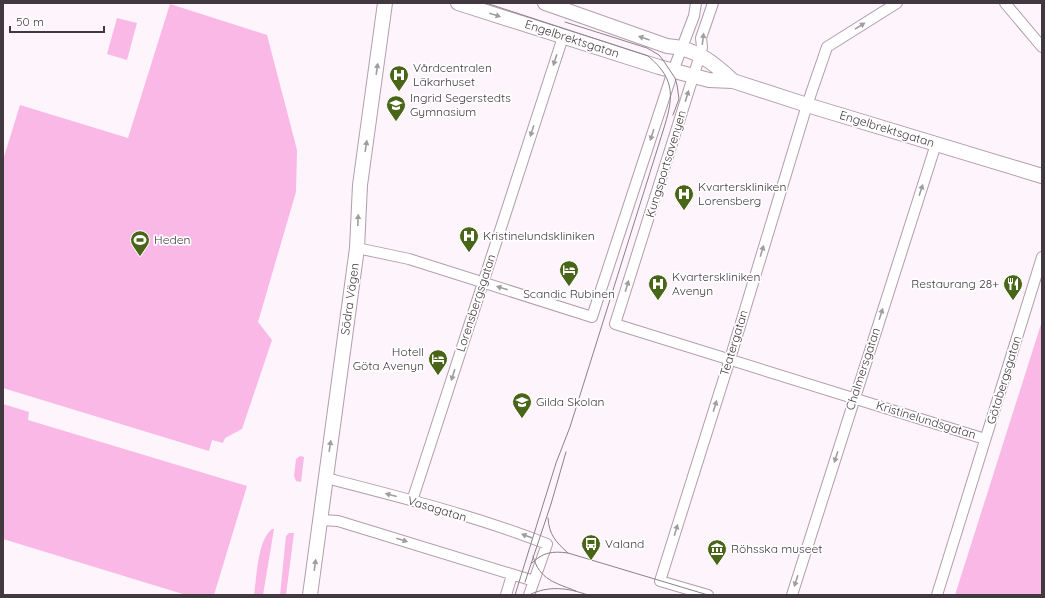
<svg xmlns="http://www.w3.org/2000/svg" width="1045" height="598" viewBox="0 0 1045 598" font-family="Quicksand,sans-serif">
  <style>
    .green { fill: #f9b8e6 }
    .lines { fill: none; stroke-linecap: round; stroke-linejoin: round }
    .street-casing { stroke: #b39cac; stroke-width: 12 }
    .secondary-casing { stroke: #b39cac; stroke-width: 16 }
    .street { stroke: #fff; stroke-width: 10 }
    .secondary { stroke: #fff; stroke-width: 14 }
    .tram { stroke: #8b8188; stroke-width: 1 }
    .oneway { fill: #a09c9f }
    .labels { text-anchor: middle; stroke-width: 3.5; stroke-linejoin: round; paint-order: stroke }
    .street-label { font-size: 12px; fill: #42383f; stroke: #fff }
    .poi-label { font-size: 12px; fill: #42383f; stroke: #fff; text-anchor: start }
  </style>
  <rect width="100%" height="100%" fill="#fef4fb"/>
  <path class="green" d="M170,4L267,35L297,150L296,192L258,322L272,340L242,429L225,438L223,443L212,440L209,451L3,388V160L20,105L128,138Z
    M117,18L137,23L127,60L107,54Z
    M1042,321V595H955Z
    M3,404L29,412L28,420L247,486L214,595H186L3,539Z
    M300,456L304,457L301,482L296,481L294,476L296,459Z
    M272,529H274L263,595H254C257,577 257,541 272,529Z
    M289,533H294L286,595H280L286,536Z"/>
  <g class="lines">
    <defs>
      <path id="street" d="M713,3L701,38L702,47L700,55L615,324L985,439
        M1005,3L1042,47
        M357,248L409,259L592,317L673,71L694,16L696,3
        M326,478C400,497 476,516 547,544L529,595
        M412,501L563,37
        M321,520L338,521L534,581
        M506,595L512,575
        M708,595L660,581L730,359L807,105L827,47L897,3
        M792,595L936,144
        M937,595L1042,257"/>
      <path id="secondary" d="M458,3L659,67L709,80L733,81L807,105L1042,176
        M545,3L667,46C695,48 713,62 733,81
        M310,595L357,248L360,185L385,3"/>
    </defs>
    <use href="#street" class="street-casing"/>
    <use href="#secondary" class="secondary-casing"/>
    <use href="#street" class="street"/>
    <use href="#secondary" class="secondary"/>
    <path class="tram" d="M486,3L648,56C677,80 673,99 663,131L570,427L556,463L515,595
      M565,22L647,48L659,55L663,60L675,78L677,85L679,99L673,115
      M548,518C549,535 556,542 568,553
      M533,556C539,580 556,583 576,591
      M532,563C543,552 553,551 568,553L708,595
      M525,582L551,504L566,452
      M529,595C549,585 568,588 588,595"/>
  </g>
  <defs><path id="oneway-solid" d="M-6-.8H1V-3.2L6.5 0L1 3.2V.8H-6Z"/></defs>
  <g class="oneway">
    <use href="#oneway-solid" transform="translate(495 15) rotate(18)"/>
    <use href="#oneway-solid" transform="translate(860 26) rotate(-32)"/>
    <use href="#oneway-solid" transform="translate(644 38) rotate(-161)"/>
    <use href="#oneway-solid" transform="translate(703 39) rotate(-83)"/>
    <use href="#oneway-solid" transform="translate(555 60) rotate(108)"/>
    <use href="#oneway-solid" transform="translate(377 69) rotate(-82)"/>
    <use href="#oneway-solid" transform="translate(687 96) rotate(-73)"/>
    <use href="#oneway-solid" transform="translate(532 131) rotate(108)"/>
    <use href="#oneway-solid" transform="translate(652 135) rotate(108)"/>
    <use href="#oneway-solid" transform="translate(366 146) rotate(-81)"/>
    <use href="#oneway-solid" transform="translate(921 190) rotate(-72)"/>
    <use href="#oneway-solid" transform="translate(358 220) rotate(-88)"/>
    <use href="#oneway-solid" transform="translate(762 251) rotate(-73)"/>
    <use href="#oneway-solid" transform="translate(627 286) rotate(-73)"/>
    <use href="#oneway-solid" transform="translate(502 288) rotate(-162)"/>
    <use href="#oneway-solid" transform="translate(881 314) rotate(-72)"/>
    <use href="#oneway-solid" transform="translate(453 375) rotate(108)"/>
    <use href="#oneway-solid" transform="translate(715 406) rotate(-73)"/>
    <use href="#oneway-solid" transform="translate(330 446) rotate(-82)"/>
    <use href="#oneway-solid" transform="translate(836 457) rotate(108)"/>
    <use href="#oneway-solid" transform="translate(391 495) rotate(-165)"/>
    <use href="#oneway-solid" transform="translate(676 530) rotate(-73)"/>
    <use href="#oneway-solid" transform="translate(527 536) rotate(-160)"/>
    <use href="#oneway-solid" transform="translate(402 540) rotate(17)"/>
    <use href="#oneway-solid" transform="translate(315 565) rotate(-82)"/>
    <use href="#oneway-solid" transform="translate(796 581) rotate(108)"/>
  </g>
  <defs>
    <symbol id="hospital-pin" viewBox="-11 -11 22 30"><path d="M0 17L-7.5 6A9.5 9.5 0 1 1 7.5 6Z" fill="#496517" stroke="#fff"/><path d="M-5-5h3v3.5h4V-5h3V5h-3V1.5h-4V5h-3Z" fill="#fff"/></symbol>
    <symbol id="school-pin" viewBox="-11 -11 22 30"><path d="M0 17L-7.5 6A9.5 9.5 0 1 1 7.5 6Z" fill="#496517" stroke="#fff"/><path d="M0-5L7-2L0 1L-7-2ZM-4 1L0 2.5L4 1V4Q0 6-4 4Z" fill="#fff"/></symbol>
    <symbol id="stadium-pin" viewBox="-11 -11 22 30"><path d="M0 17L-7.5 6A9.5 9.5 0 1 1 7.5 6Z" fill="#496517" stroke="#fff"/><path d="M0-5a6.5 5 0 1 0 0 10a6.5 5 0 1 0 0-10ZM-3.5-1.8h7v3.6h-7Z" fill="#fff"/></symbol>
    <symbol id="hotel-pin" viewBox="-11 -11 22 30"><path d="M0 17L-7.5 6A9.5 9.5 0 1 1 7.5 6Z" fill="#496517" stroke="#fff"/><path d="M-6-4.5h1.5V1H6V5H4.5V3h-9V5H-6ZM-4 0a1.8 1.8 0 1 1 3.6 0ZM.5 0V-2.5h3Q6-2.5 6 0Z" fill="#fff"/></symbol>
    <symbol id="restaurant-pin" viewBox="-11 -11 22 30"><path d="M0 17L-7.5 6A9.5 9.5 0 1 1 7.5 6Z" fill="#496517" stroke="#fff"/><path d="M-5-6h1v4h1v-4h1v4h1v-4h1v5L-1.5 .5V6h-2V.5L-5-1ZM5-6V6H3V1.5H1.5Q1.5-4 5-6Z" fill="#fff"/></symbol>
    <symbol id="bus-pin" viewBox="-11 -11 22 30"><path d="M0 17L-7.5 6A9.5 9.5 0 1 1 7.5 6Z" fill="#496517" stroke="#fff"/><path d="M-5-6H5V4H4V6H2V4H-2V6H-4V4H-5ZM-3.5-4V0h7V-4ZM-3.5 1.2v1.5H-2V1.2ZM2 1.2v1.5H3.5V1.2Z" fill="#fff"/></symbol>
    <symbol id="museum-pin" viewBox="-11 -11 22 30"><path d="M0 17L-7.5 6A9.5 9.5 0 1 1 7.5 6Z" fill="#496517" stroke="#fff"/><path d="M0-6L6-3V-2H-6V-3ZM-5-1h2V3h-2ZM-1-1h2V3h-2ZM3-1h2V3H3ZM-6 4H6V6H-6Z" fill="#fff"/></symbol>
  </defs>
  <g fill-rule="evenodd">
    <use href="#hospital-pin" x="388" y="64" width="22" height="30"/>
    <use href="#school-pin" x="385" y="94" width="22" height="30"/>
    <use href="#hospital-pin" x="673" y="183" width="22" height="30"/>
    <use href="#hospital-pin" x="458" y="225" width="22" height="30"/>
    <use href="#stadium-pin" x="129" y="229" width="22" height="30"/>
    <use href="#hotel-pin" x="558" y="259" width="22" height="30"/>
    <use href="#hospital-pin" x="647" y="273" width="22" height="30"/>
    <use href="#restaurant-pin" x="1002" y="273" width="22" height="30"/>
    <use href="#hotel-pin" x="427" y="348" width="22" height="30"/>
    <use href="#school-pin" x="511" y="391" width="22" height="30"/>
    <use href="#bus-pin" x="580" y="533" width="22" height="30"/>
    <use href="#museum-pin" x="706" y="538" width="22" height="30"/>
  </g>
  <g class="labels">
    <g class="street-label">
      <text transform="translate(572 39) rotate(18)" y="4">Engelbrektsgatan</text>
      <text transform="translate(887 129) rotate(17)" y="4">Engelbrektsgatan</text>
      <text transform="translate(666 164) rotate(-73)" y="4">Kungsportsavenyen</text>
      <text transform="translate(350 299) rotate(-82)" y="4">Södra Vägen</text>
      <text transform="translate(476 303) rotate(-72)" y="4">Lorensbergsgatan</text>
      <text transform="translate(734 343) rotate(-73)" y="4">Teatergatan</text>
      <text transform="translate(863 369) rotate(-72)" y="4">Chalmersgatan</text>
      <text transform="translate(1004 380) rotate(-73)" y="4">Götabergsgatan</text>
      <text transform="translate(926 420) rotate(17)" y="4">Kristinelundsgatan</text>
      <text transform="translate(437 509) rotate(17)" y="4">Vasagatan</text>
    </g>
    <g class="poi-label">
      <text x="413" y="72">Vårdcentralen<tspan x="413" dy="14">Läkarhuset</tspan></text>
      <text x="410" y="102">Ingrid Segerstedts<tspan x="410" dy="14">Gymnasium</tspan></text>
      <text x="698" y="191">Kvarterskliniken<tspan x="698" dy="14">Lorensberg</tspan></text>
      <text x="483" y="240">Kristinelundskliniken</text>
      <text x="154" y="244">Heden</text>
      <text x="672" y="281">Kvarterskliniken<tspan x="672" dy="14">Avenyn</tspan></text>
      <text x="999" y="288" text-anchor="end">Restaurang 28+</text>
      <text x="569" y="298" text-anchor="middle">Scandic Rubinen</text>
      <text x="424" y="356" text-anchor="end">Hotell<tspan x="424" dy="14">Göta Avenyn</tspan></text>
      <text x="536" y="406">Gilda Skolan</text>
      <text x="605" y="548">Valand</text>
      <text x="731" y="553">Röhsska museet</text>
    </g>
  </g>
  <rect width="1045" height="598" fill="none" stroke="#42383f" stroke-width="8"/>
  <path d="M10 26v6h94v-6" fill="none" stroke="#42383f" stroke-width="2"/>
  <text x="16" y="26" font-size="12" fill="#42383f" stroke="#ffffff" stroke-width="3" paint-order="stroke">50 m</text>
</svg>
